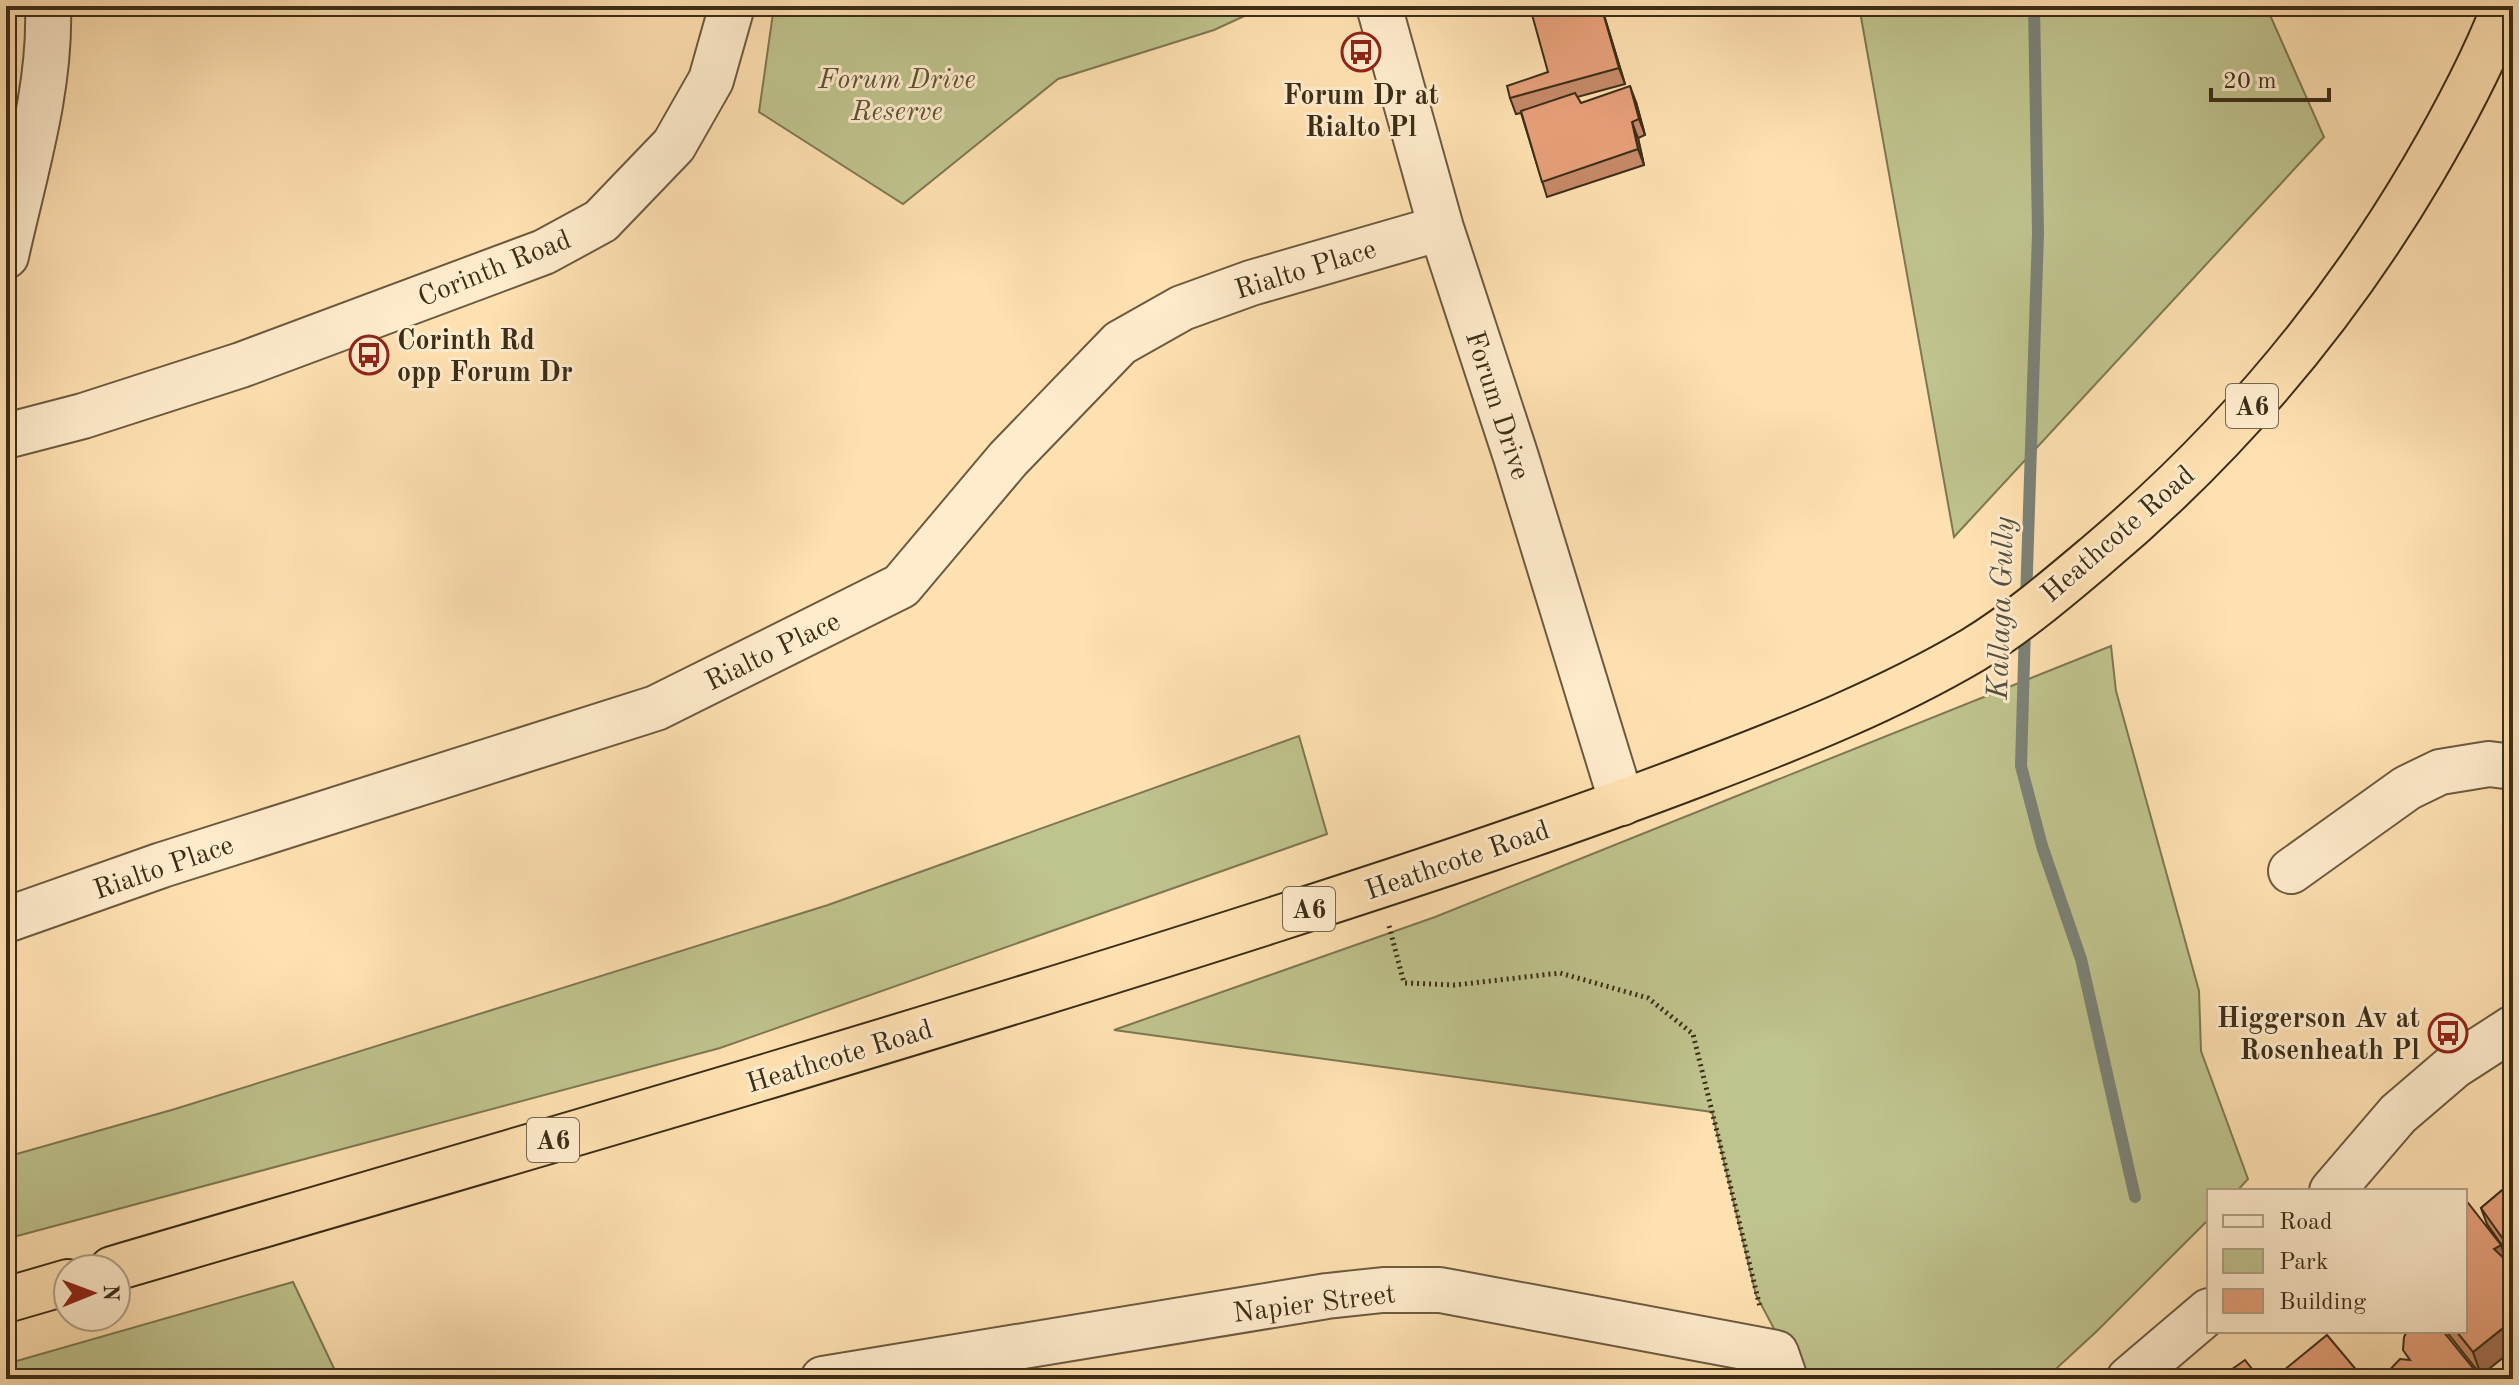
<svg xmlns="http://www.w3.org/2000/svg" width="2519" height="1385" viewBox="0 0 2519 1385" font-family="'Old Standard TT',serif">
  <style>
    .green { fill: #bfc38d; stroke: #7e7852; stroke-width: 2 }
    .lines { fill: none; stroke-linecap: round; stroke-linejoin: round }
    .stream { stroke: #7b8277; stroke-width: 12 }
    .minor-casing { stroke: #6d5a3e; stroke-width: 48 }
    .highway-casing { stroke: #3c2d17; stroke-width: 48 }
    .path { stroke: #3c2d17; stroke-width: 5; stroke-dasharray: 2 4; stroke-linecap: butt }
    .minor { stroke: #ffeccd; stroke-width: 44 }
    .highway { stroke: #ffe1b2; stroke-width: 44 }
    .wall { fill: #c78a69; stroke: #3c2d17; stroke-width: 2 }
    .shaded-wall { fill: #a27055; stroke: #3c2d17; stroke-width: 2 }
    .building { fill: #e7a07a; stroke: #3c2d17; stroke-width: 2 }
    .labels { text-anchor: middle; stroke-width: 6; stroke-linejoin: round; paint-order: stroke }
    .shield { fill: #ffeccd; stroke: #76664e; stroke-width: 2 }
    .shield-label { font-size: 26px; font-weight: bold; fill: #3c2d17 }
    .park-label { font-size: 28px; font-style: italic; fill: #5d5234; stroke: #ffeccd }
    .poi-label { font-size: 28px; font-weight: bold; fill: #3c2d17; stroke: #ffeccd }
    .street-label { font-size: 28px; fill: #3c2d17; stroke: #ffeccd }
    .water-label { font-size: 30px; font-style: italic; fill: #56503f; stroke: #ffeccd }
  </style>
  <rect width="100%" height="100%" fill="#ffe1b2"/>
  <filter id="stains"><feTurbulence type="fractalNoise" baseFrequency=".0025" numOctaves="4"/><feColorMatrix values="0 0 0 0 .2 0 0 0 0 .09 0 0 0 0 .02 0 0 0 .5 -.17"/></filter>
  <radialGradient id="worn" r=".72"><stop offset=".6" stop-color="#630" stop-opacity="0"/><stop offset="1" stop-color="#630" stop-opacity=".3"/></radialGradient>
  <path class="green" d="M774,6H1266L1214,30L1058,79L903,204L759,112Z
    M1859,6H2266L2324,137L1954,537Z
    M2111,646L2116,691L2199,991L2201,1051L2248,1179L2237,1191H2209V1219L2097,1331L2045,1379H1801L1756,1295L1712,1112L1114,1030L1435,917Z
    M1299,736L1327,834L720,1048L6,1239V1157L175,1109L828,905Z
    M293,1282L339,1379H6V1364Z"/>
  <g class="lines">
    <path class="stream" d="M2026,601L2038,233L2034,6
      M2025,627L2021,766L2042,846L2081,959L2135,1197"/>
    <defs>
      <path id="minor" d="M1379,6L1441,228L1516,457L1622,803
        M6,256C24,174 51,90 48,6
        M6,436L83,416L241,365L544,252L601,221L674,145L711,80L732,6
        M2291,871L2407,788L2440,772L2489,764L2513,767
        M6,920L162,865L656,708L901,586L1008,459L1120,343L1182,308L1251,283L1441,228
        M2332,1191L2398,1114L2454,1066L2513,1028
        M823,1379L1327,1296L1383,1290H1440L1776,1353L1785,1379
        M2129,1379L2209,1311"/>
      <path id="highway" d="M112,1269C501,1155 890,1043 1276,919C1419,873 1562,826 1703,772C1795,737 1888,700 1973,650C2017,623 2057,589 2096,556C2228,445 2336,318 2423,170C2454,117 2483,63 2505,6
        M6,1300L68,1282"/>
    </defs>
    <use href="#minor" class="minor-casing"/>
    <use href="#highway" class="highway-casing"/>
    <path class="path" d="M1389,926L1404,983L1455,985L1560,973L1648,998L1693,1034L1760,1307"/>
    <use href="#minor" class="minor"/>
    <use href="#highway" class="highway"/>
  </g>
  <path class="wall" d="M1549,6H1601L1625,84L1577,97L1581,103L1636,102L1645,135L1638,138L1644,165L1547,197L1521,113L1516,114L1510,98L1548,72Z
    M2513,1181V1261L2487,1224L2481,1208Z
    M2501,1245L2507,1262L2481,1375L2446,1331H2465Z"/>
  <path class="shaded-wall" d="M1601,6L1602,8L1625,84L1619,68Z
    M1630,86L1636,102L1645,135L1639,119Z
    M1632,122L1638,138L1644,165L1638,149Z
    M2501,1245L2509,1268L2494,1249Z
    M2513,1320V1350L2481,1375L2473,1352Z"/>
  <path class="building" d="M1549,6H1601L1619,68L1510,98L1507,86L1548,72L1531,11Z
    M1630,86L1639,119L1632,122L1638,149L1542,182L1521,111L1575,93L1581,103Z
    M2513,1181V1253L2481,1208Z
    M2465,1199L2501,1245L2494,1249L2513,1267V1320L2473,1352L2456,1331H2465Z
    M2407,1331H2443L2478,1374L2471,1379H2381L2400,1359L2410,1360L2403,1350L2404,1337Z
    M2327,1335L2364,1379H2290L2283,1371Z
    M2245,1360L2260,1379H2218Z"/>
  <defs>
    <symbol id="bus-ring" viewBox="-11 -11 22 22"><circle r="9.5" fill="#ffeccd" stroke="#8f2418" stroke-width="1.5"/><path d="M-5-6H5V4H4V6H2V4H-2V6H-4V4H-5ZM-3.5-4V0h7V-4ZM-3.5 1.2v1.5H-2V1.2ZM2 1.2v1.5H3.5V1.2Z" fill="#8f2418"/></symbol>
  </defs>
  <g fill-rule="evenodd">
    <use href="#bus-ring" x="1339" y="30" width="44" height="44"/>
    <use href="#bus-ring" x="347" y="333" width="44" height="44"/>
    <use href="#bus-ring" x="2426" y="1011" width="44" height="44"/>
  </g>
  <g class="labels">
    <g class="shield">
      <rect x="2226" y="384" width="52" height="44" rx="6"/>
      <rect x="1283" y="887" width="52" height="44" rx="6"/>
      <rect x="527" y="1118" width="52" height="44" rx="6"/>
    </g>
    <g class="shield-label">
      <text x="2252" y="415">A6</text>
      <text x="1309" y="918">A6</text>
      <text x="553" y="1149">A6</text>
    </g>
    <g class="park-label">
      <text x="897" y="88">Forum Drive<tspan x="897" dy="32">Reserve</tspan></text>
    </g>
    <g class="poi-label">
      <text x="1361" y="104">Forum Dr at<tspan x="1361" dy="32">Rialto Pl</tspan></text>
      <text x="397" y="349" text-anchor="start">Corinth Rd<tspan x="397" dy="32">opp Forum Dr</tspan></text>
      <text x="2420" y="1027" text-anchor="end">Higgerson Av at<tspan x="2420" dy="32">Rosenheath Pl</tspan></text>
    </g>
    <g class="street-label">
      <text transform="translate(494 267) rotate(-22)" y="10">Corinth Road</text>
      <text transform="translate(1305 268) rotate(-17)" y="10">Rialto Place</text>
      <text transform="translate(1499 405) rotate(72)" y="10">Forum Drive</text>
      <text transform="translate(2117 533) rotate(-41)" y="10">Heathcote Road</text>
      <text transform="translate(772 650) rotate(-26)" y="10">Rialto Place</text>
      <text transform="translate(1457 859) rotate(-19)" y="10">Heathcote Road</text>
      <text transform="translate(163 866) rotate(-19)" y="10">Rialto Place</text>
      <text transform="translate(839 1055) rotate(-17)" y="10">Heathcote Road</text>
      <text transform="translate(1314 1302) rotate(-7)" y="10">Napier Street</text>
    </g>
    <g class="water-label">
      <text transform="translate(2000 608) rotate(-88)" y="10">Kallaga Gully</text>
    </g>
  </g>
  <rect width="2519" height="1385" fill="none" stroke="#ffe1b2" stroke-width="32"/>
  <rect x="8" y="8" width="2503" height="1369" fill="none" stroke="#3c2d17" stroke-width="4"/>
  <rect x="16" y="16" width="2487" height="1353" fill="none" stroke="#3c2d17" stroke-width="2"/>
  <rect x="2207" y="1189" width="260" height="144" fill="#ffeccd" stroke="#b1a084" stroke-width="2"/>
  <rect x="2223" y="1215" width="40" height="12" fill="#ffeccd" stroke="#b1a084" stroke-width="2"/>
  <text x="2279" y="1229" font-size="24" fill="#3c2d17">Road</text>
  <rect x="2223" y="1249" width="40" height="24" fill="#bfc38d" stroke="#b1a084" stroke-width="2"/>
  <text x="2279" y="1269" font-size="24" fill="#3c2d17">Park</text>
  <rect x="2223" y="1289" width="40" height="24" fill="#e7a07a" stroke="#b1a084" stroke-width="2"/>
  <text x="2279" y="1309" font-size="24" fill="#3c2d17">Building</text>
  <g transform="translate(92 1293) rotate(89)"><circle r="38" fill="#ffeccd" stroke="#b1a084" stroke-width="2"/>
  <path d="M0-6L14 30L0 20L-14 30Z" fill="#8f2418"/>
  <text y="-12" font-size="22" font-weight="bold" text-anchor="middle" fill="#3c2d17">N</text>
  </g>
  <path d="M2211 88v12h118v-12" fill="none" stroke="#3c2d17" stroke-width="4"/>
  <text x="2223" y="88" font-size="24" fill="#3c2d17" stroke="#ffeccd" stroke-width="6" paint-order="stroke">20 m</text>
  <rect width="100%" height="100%" filter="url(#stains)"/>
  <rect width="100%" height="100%" fill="url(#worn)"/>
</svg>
